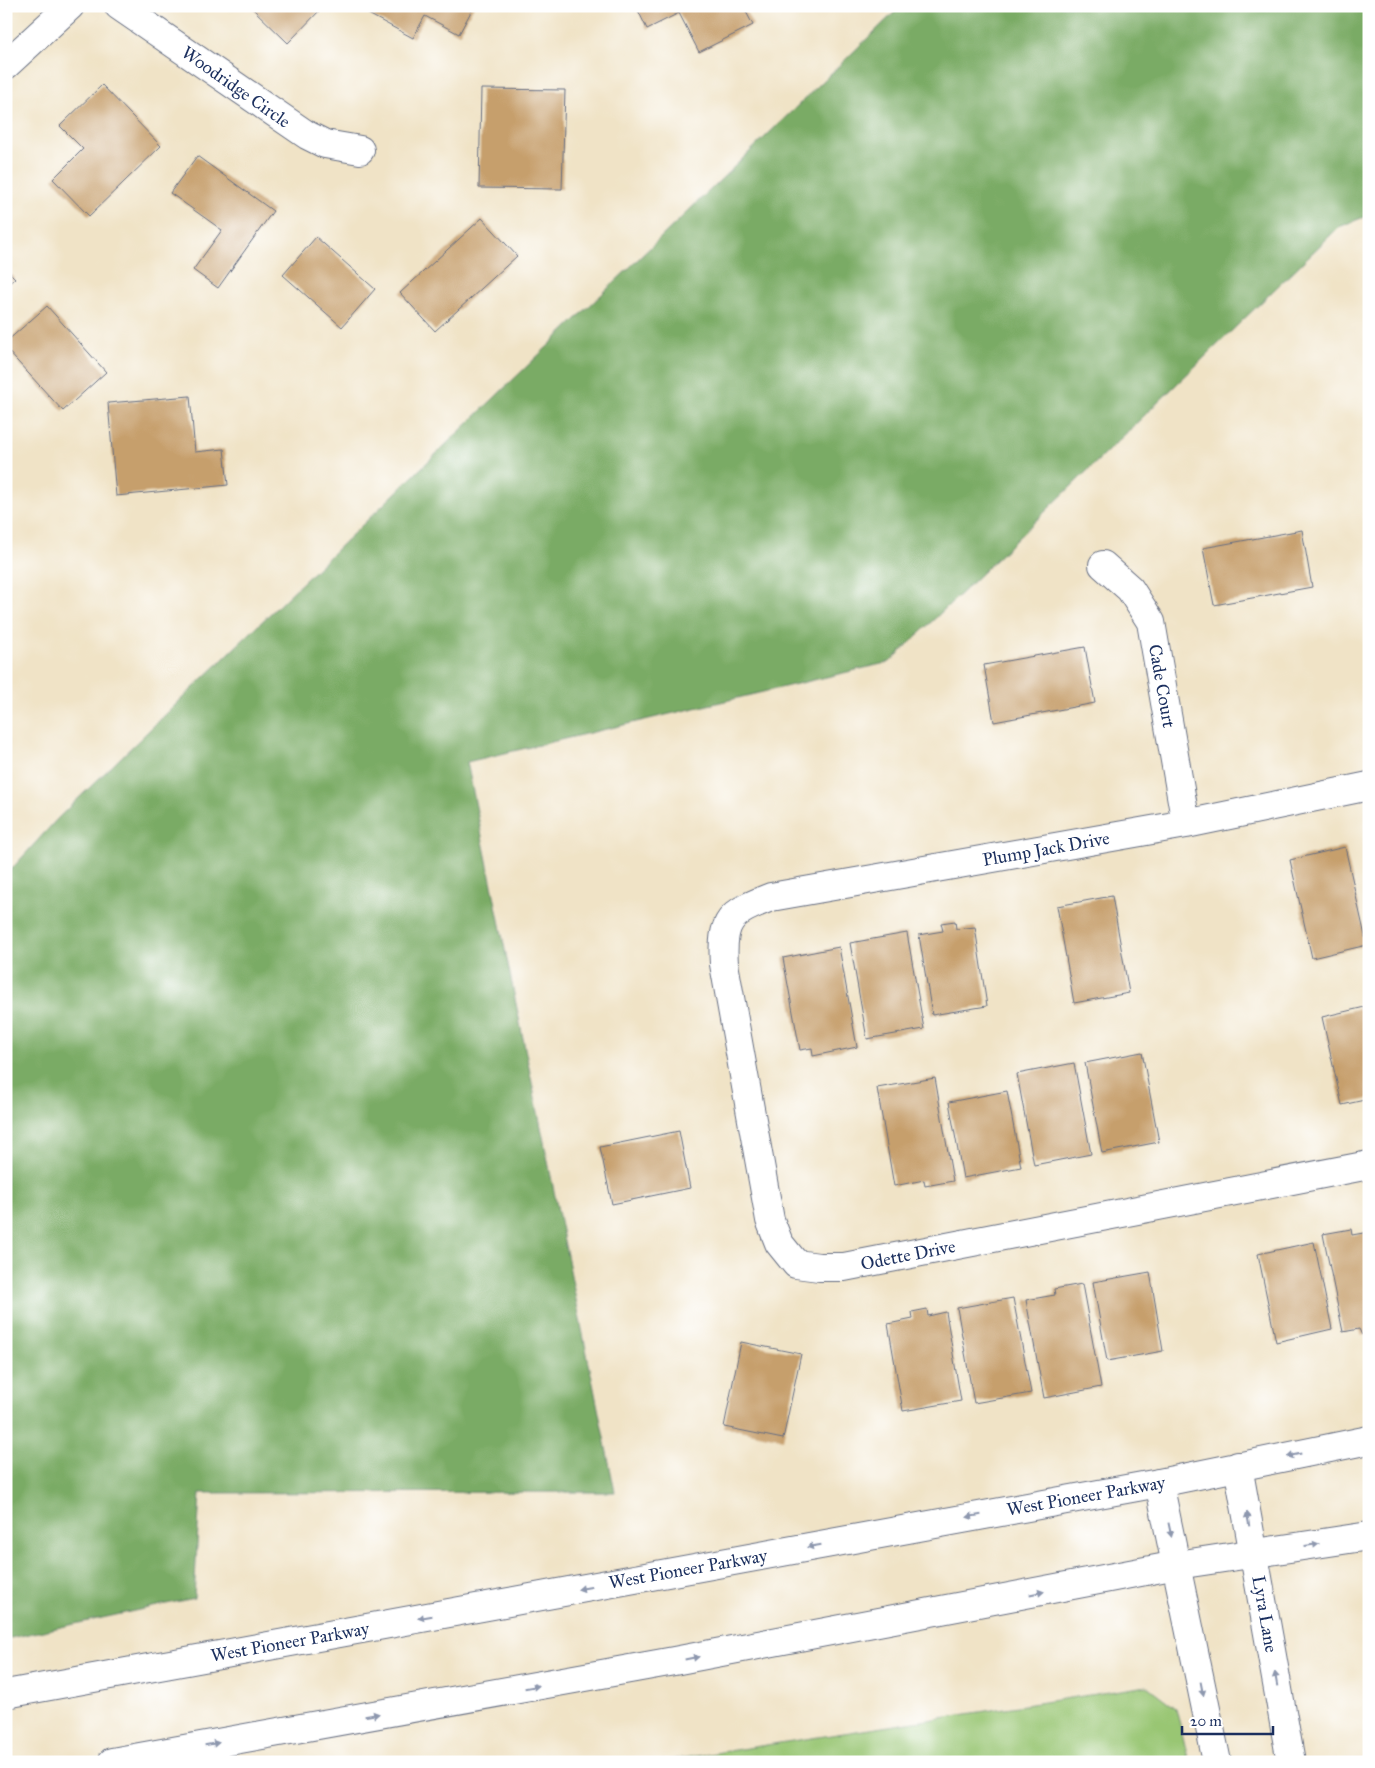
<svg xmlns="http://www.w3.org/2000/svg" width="1375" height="1768" viewBox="0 0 1375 1768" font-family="'IM FELL Great Primer',serif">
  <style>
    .green { fill: #99c673; stroke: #5a7a68 }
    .forest { fill: #7aab65; stroke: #4a6d62 }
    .building { fill: #c69f6c }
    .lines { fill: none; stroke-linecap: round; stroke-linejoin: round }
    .minor-casing { stroke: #666e82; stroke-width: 30 }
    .primary-casing { stroke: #666e82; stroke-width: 30 }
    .minor { stroke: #fff; stroke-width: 28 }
    .primary { stroke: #fff; stroke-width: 28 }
    .oneway { fill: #8d97ae }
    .labels { text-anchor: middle; stroke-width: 4; stroke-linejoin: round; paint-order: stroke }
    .street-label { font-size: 18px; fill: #1b2f5e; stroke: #fff }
  </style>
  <rect width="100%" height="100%" fill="#fff"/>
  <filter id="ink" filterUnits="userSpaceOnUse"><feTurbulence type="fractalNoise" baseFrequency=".02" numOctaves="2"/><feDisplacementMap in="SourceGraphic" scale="10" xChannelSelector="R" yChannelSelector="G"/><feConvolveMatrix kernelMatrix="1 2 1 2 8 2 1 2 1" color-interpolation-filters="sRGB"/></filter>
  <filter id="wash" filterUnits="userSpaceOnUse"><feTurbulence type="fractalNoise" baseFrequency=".0096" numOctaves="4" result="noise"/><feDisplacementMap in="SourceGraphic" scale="20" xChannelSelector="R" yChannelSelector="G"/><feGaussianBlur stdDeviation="1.12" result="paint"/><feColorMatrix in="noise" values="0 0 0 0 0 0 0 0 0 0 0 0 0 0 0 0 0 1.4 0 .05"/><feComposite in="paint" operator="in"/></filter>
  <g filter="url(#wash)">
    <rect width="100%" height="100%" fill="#f0e3c6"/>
    <path class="green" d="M1147,1686L1176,1708L1189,1762H657Z"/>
    <path class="forest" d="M901,6H1369V215L1339,227L890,662L467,762L615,1492L200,1493L194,1598L6,1639V875L58,818Z"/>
    <g id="blocks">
      <path class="building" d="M250,6H324L288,43Z
        M363,6H474L459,34L425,16L413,38L361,10Z
        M636,6H743L753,25L699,52L679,13L647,29Z
        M102,85L161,146L89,216L53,179L83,149L60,126Z
        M481,89L565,90L562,189L479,188Z
        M197,156L273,211L218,288L193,270L222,230L170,193Z
        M482,218L517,256L435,331L400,293Z
        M316,237L375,289L342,327L283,275Z
        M6,269L15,278L6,286Z
        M47,306L106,372L63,411L6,349V342Z
        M190,396L195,452L224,449L228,485L116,496L108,403Z
        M1302,530L1312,587L1214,605L1203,548Z
        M1085,647L1095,703L994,722L984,665Z
        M1345,847L1367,945L1312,958L1290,860Z
        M1112,896L1129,993L1074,1003L1057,906Z
        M955,921L956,929L975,927L987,1006L932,1015L919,935L943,931L941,923Z
        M907,933L924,1029L867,1039L850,943Z
        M839,947L857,1047L813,1056L812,1048L800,1050L783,958Z
        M1369,1006V1099L1342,1105L1322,1017Z
        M1142,1052L1159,1142L1102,1153L1085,1063Z
        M1074,1063L1091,1154L1034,1165L1017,1074Z
        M935,1078L953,1181L925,1186L924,1180L894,1186L877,1088Z
        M1007,1091L1021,1167L963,1178L949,1102Z
        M679,1131L690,1188L612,1204L600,1147Z
        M1351,1229L1352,1235L1369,1232V1334L1362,1335L1359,1329L1343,1332L1323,1234Z
        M1314,1242L1332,1329L1276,1342L1258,1254Z
        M1150,1272L1163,1351L1107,1361L1093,1282Z
        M1082,1284L1101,1387L1044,1398L1026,1300L1055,1295L1054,1289Z
        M1013,1298L1031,1393L974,1403L957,1308Z
        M927,1309L928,1316L946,1312L961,1401L903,1411L888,1324L913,1319L912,1312Z
        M741,1342L801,1354L783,1439L724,1427Z"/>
    </g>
  </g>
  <g filter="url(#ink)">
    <use href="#blocks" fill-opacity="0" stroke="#666e82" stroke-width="1"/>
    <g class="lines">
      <defs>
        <path id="minor" d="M119,6L307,135L325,144L360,150
          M6,65L70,6
          M1103,565L1130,589L1151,622L1186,824
          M1369,786L1186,824L771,897C730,913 721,919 724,964L770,1220L779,1243L796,1264L819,1267H844L1369,1165
          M1238,1466L1291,1762
          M1159,1483L1217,1762"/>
        <path id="primary" d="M6,1694L1159,1483L1369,1440
          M112,1762L674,1661L1177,1565L1369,1536"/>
      </defs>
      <use href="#minor" class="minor-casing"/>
      <use href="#primary" class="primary-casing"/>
      <use href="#minor" class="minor"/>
      <use href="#primary" class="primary"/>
    </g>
    <defs><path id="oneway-solid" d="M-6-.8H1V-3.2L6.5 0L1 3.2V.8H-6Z" transform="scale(1.25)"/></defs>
    <g class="oneway">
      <use href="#oneway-solid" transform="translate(1294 1455) rotate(168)"/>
      <use href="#oneway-solid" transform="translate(974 1516) rotate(170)"/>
      <use href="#oneway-solid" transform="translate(1248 1519) rotate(-100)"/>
      <use href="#oneway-solid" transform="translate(1170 1530) rotate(78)"/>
      <use href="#oneway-solid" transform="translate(1312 1545) rotate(-8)"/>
      <use href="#oneway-solid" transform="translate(814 1546) rotate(170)"/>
      <use href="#oneway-solid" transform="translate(585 1588) rotate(170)"/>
      <use href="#oneway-solid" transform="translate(1037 1593) rotate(-11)"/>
      <use href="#oneway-solid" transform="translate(425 1617) rotate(170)"/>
      <use href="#oneway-solid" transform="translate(692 1658) rotate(-11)"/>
      <use href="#oneway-solid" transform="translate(1276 1679) rotate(-100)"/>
      <use href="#oneway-solid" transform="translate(532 1687) rotate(-10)"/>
      <use href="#oneway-solid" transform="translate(1202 1689) rotate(79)"/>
      <use href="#oneway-solid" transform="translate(372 1715) rotate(-10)"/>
      <use href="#oneway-solid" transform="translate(212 1744) rotate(-10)"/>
    </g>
  </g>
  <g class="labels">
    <g class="street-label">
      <text transform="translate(236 87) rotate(35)" y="6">Woodridge Circle</text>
      <text transform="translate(1162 686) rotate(80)" y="6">Cade Court</text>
      <text transform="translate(1046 849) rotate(-10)" y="6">Plump Jack Drive</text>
      <text transform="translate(908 1255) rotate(-11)" y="6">Odette Drive</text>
      <text transform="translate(1086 1496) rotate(-10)" y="6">West Pioneer Parkway</text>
      <text transform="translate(688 1569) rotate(-10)" y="6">West Pioneer Parkway</text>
      <text transform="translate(1265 1614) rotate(80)" y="6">Lyra Lane</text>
      <text transform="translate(290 1642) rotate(-10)" y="6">West Pioneer Parkway</text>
    </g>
  </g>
  <rect width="1375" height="1768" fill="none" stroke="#fff" stroke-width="25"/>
  <path d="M1182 1726v8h91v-8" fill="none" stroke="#1b2f5e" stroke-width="2.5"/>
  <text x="1190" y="1726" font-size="15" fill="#1b2f5e" stroke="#ffffff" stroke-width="4" paint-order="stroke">20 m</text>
</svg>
